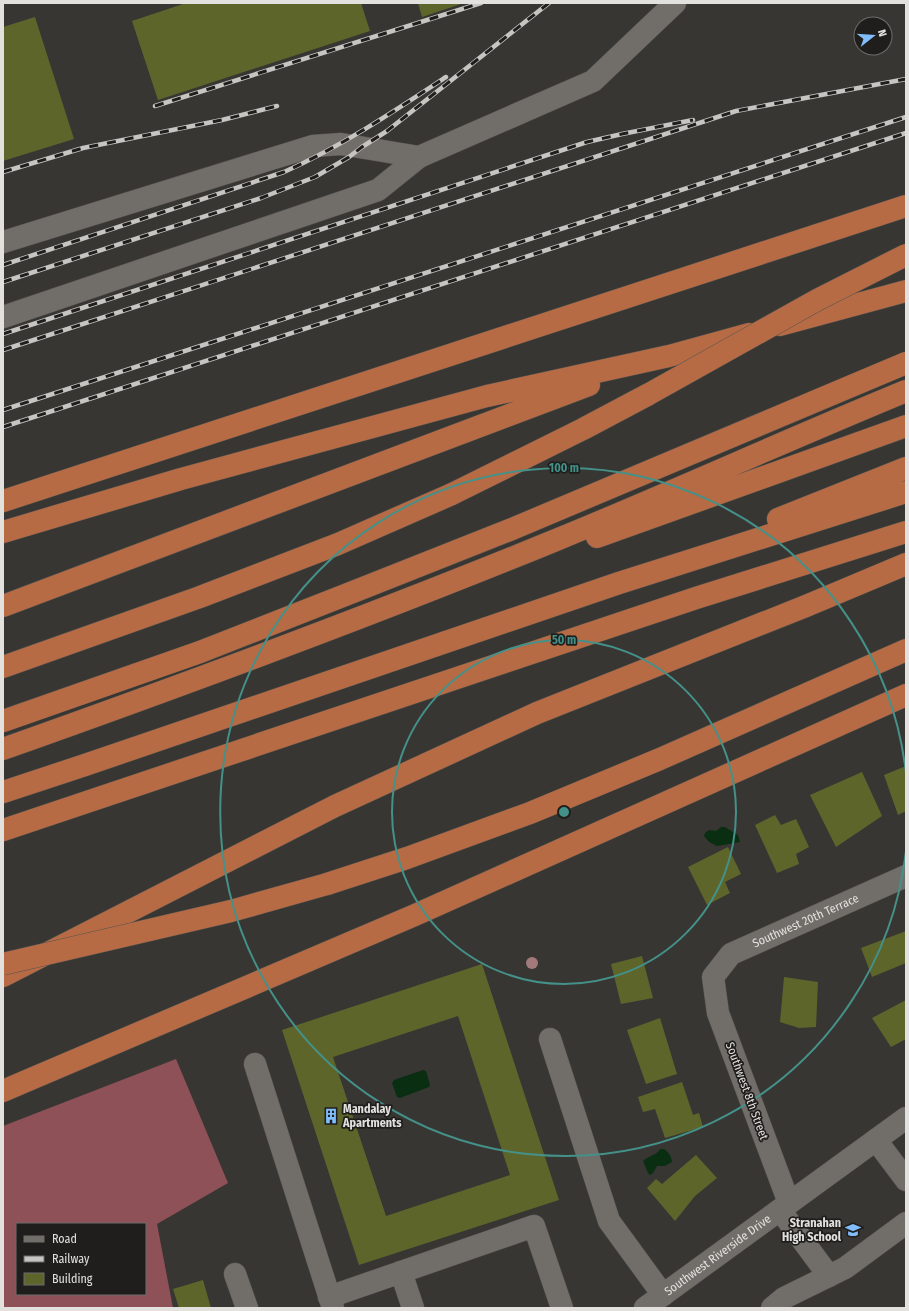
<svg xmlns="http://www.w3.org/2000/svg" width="909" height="1311" viewBox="0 0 909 1311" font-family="'Fira Sans Condensed',sans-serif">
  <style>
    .forest { fill: #8e5158; fill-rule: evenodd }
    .water { fill: #092e12 }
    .building { fill: #5e652b; fill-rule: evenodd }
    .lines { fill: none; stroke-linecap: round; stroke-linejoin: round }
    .minor-casing { stroke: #565451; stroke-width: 23 }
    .highway-casing { stroke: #565451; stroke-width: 23 }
    .minor { stroke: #716e6a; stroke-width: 22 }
    .highway { stroke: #b76b44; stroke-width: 22 }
    .rail-casing { stroke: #c6c5c2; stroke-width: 4.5 }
    .rail { stroke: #1f1e1c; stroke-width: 3; stroke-dasharray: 9; stroke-linecap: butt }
    .highway-bridge-casing { stroke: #565451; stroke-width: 23; stroke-linecap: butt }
    .highway-bridge { stroke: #b76b44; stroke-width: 22 }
    .tree { fill: #a3797b }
    .ring { fill: none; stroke: #44918a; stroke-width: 2 }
    .labels { text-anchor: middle; stroke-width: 3.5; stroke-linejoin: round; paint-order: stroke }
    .street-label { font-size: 12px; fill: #e2e1de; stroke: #1f1e1c }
    .poi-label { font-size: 12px; font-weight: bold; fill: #e2e1de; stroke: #1f1e1c; text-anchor: start }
    .centre { fill: #44918a; stroke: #1f1e1c; stroke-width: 2 }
    .ring-label { font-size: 12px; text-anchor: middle; font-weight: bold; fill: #44918a; stroke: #1f1e1c; stroke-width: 3.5; stroke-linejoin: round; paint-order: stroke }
  </style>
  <rect width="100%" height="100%" fill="#383632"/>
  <path class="forest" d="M176,1059L228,1183L157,1224L173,1308H3V1126ZM17,1224H145V1294H17Z"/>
  <path class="water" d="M721,827H725L738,835L740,842L717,846L709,842L704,836L705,833L709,830L716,831Z
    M423,1070L426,1071L430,1085L429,1087L400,1098L397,1097L392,1083L394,1080Z
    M660,1149H664C669,1153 671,1155 672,1162L665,1166H657L653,1173L650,1175L648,1173L643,1161C648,1156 656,1156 660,1149Z"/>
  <path class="building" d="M186,3H361L370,31L158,100L132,21Z
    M418,3H464L422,17Z
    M35,17L74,139L3,161V27Z
    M906,766V811L898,815L884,775Z
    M862,772L882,816L836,847L810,795Z
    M775,815L781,825L796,819L809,847L796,854L799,864L777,873L755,825Z
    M728,847L741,874L725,882L730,893L707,905L688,867Z
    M906,931V963L872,977L861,948Z
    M642,956L653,998L621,1004L611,964Z
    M482,964L559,1200L359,1265L282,1030ZM458,1016L510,1175L386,1216L333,1057Z
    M784,977L818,982L816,1027L799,1028L780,1022Z
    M906,1000V1039L891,1047L872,1018Z
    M660,1018L677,1074L646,1084L627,1030Z
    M682,1082L693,1115L699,1113L703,1127L665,1138L655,1109L643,1112L638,1097Z
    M696,1155L717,1178L695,1196L675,1221L647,1188L656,1179L662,1184Z
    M203,1280L211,1308H179L173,1289Z"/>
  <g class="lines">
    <defs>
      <g id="minor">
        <path d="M3,242L313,146L341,144L419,157"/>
        <path d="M3,317L378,190L419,157L593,81L675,3"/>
        <path d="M550,1039L609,1221L663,1295"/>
        <path d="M255,1064L333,1308"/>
        <path d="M876,1140L906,1180"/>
        <path id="s1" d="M789,1203L718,1013L713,977L731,954L906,876"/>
        <path d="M780,1210L829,1276"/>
        <path d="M401,1272L413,1308"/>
        <path d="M235,1274L247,1308"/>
        <path d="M329,1297L534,1226L562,1308"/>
        <path id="s2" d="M645,1308L906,1118"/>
        <path d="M772,1308L784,1298L845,1268L906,1223"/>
      </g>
      <path id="highway" d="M780,325L906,291
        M3,501L906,206
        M778,519L906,468
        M3,532L181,479L487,396L669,356L749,334
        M597,537L906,426
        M3,606L589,385
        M3,667L200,597L338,544L452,494
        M3,721L200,652L358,590L512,529L906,363
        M3,749C189,683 373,615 556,540C673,492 789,439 906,391
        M3,792L85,765L619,583L906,492
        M3,830L696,598L906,532
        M327,884L407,858L530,813L660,759L906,650
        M3,976L335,806L537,713L806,606L906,564
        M3,1091L415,915L906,695"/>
    </defs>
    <use href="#minor" class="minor-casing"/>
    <use href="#highway" class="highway-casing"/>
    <use href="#minor" class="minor"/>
    <use href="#highway" class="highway"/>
    <defs>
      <path id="rail" d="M155,106L481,3
        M3,172L83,148L222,120L277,106
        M3,265L284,172C342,146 393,112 446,77
        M3,282L261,198L315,177L349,157L362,147L387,131L549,3
        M3,334L587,142L622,134L693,120
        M3,350L736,111L906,79
        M3,410L906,117
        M3,427L906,133"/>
    </defs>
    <use href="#rail" class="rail-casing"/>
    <use href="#rail" class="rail"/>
    <defs>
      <path id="highway-bridge" d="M452,494L583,429L649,394L817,300L906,255
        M3,964L231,911L327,884"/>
    </defs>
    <use href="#highway-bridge" class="highway-bridge-casing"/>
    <use href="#highway-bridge" class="highway-bridge"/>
  </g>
  <circle class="tree" cx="532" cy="963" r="6"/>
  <g class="ring">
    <circle cx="564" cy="812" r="172"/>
    <path d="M906 851A344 344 0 1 1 906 773"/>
  </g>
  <defs>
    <symbol id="building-bare" viewBox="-9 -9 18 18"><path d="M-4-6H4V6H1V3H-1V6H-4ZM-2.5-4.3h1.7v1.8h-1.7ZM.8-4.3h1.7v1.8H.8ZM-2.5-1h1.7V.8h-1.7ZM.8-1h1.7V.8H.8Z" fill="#80bdfa" stroke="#1f1e1c" stroke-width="2.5" paint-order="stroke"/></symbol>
    <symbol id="school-bare" viewBox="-9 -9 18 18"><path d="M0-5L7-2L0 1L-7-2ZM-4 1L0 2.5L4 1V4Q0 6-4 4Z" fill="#80bdfa" stroke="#1f1e1c" stroke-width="2.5" paint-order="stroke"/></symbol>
  </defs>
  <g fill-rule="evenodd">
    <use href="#building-bare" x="320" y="1105" width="22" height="22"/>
    <use href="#school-bare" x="842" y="1219" width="22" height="22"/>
  </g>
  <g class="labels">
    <g class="street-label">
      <text dy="4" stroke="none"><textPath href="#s1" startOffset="350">Southwest 20th Terrace</textPath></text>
      <text transform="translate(747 1091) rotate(70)" y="4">Southwest 8th Street</text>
      <text dy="4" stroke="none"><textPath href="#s2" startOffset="90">Southwest Riverside Drive</textPath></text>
    </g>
    <g class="poi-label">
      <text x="343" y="1113">Mandalay<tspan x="343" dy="14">Apartments</tspan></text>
      <text x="841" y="1227" text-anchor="end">Stranahan<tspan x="841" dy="14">High School</tspan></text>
    </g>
  </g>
  <circle cx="564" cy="812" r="6" class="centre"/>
  <g class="ring-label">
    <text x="564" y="472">100 m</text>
    <text x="564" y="644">50 m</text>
  </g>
  <rect width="909" height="1311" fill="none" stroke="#e2e1de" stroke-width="8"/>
  <rect x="16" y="1223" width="130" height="72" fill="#1f1e1c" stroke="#6d6c6a"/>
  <rect x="24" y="1236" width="20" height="6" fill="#716e6a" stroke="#6d6c6a"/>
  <text x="52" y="1243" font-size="12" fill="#e2e1de">Road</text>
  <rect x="24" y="1256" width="20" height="6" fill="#c6c5c2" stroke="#6d6c6a"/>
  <text x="52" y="1263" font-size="12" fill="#e2e1de">Railway</text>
  <rect x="24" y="1273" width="20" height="12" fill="#5e652b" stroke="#6d6c6a"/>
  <text x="52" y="1283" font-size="12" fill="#e2e1de">Building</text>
  <g transform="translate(873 36) rotate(73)"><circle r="19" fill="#1f1e1c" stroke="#6d6c6a"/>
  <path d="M0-3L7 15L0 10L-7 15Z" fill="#80bdfa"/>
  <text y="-6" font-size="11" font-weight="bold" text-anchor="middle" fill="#e2e1de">N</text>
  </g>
</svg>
